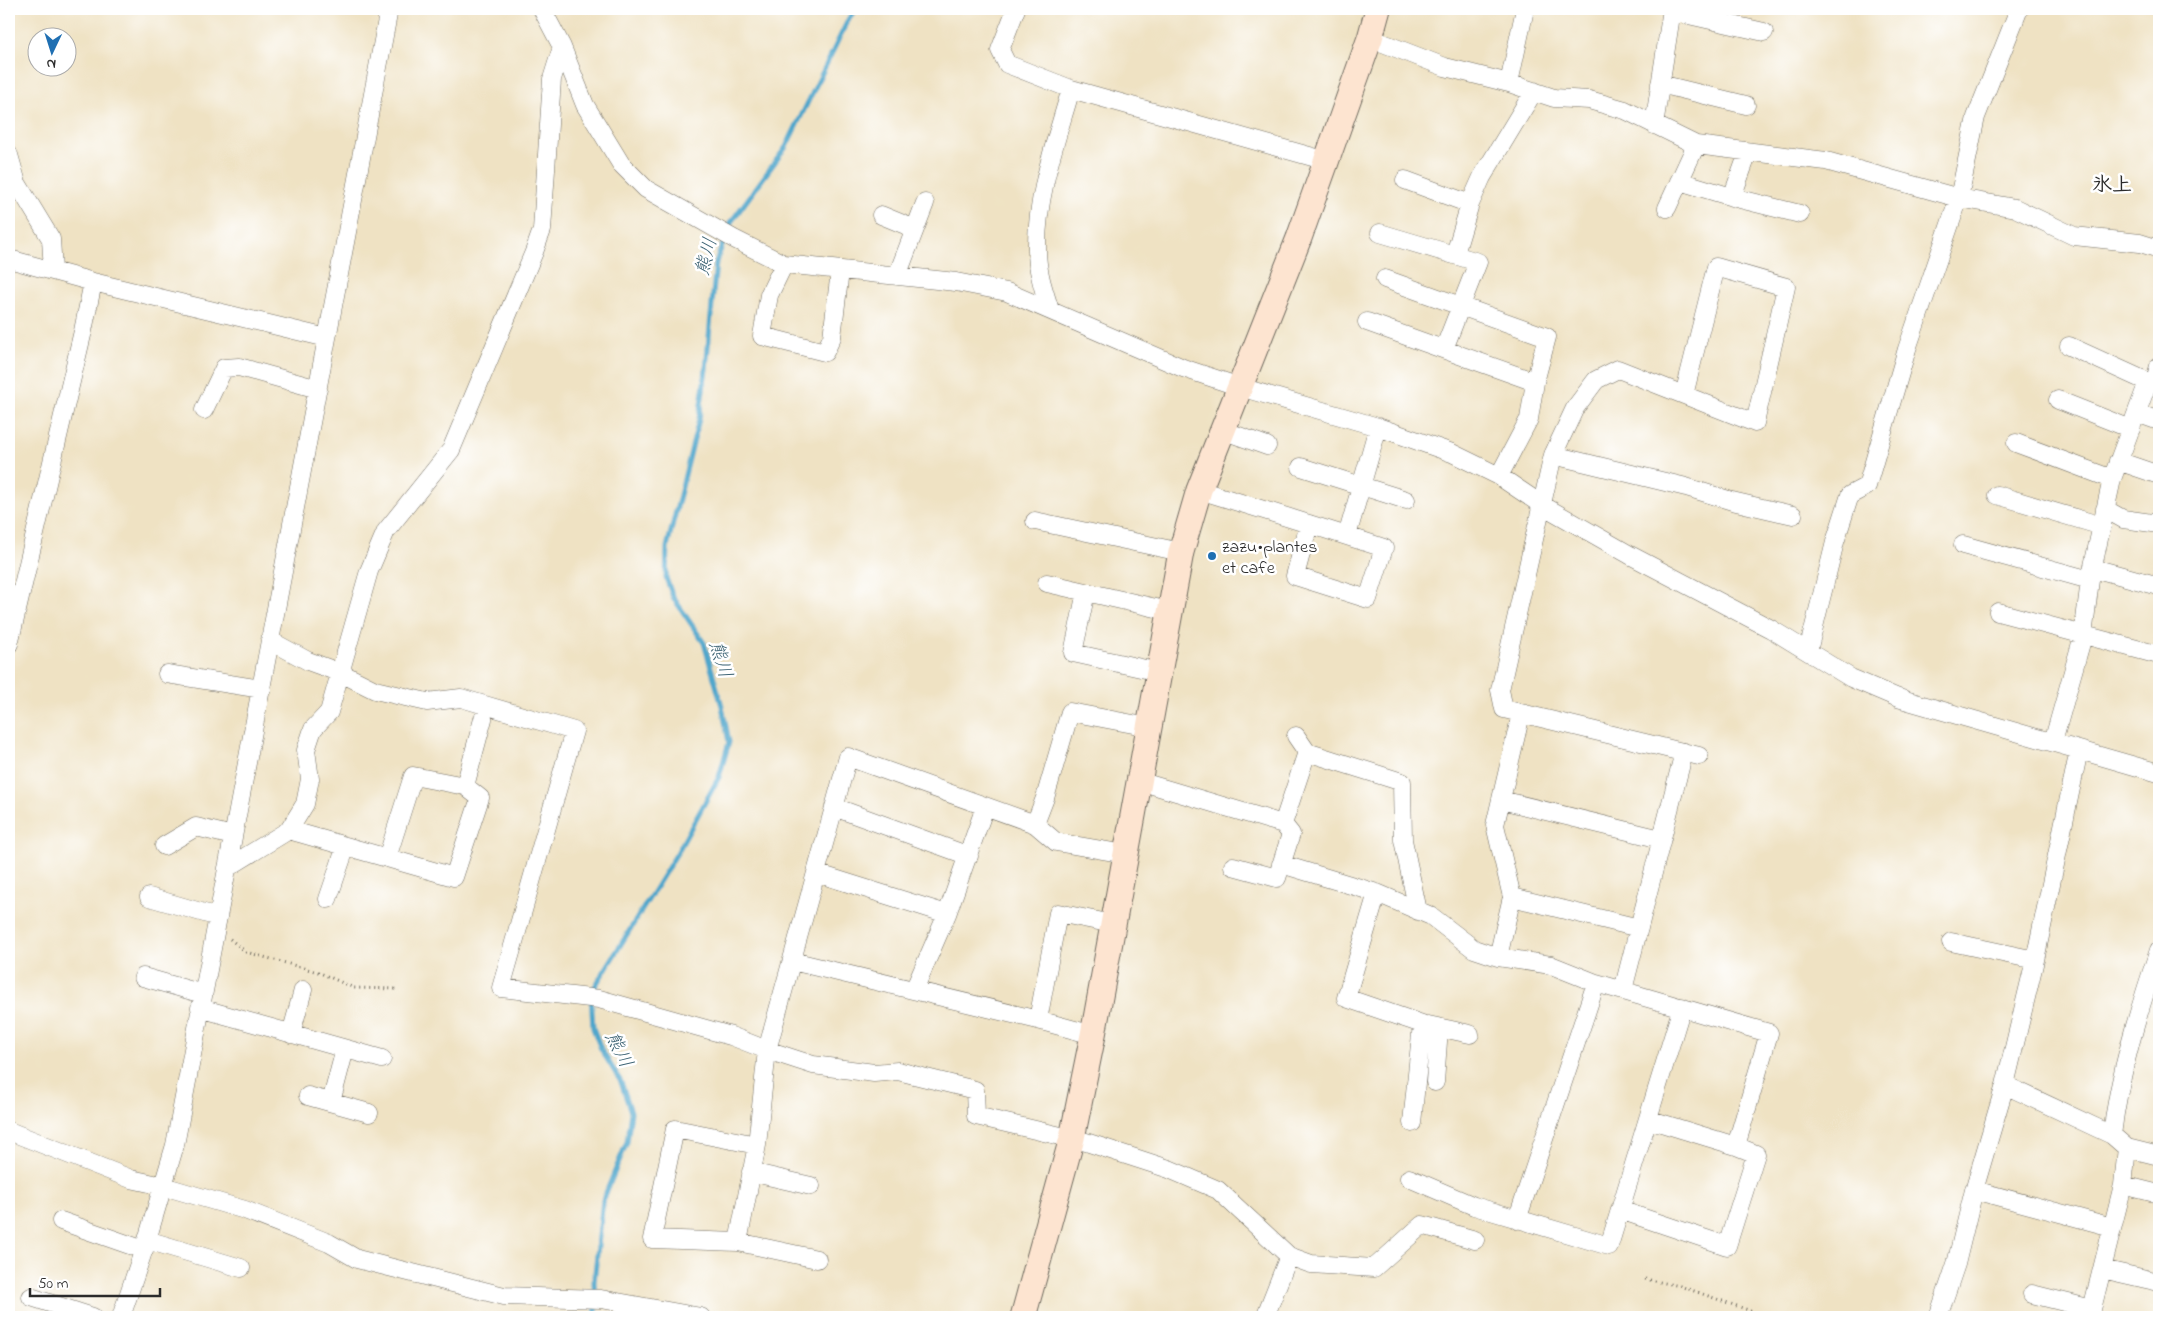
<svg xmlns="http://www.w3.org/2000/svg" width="2168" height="1326" viewBox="0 0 2168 1326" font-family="'Indie Flower','Klee One',sans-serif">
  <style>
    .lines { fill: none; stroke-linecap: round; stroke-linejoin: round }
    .stream { stroke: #4fa6cb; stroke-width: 5 }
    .street-casing { stroke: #706b60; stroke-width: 19 }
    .secondary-casing { stroke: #706b60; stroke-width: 27 }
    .path { stroke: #706b60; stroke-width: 3; stroke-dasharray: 1 4; stroke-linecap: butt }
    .street { stroke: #fff; stroke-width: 18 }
    .secondary { stroke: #fde4d0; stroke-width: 25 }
    .poi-dot { fill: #1f6fb2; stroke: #fff; stroke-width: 2 }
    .labels { text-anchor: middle; stroke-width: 5; stroke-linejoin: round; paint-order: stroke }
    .poi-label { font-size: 18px; fill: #2b2b2b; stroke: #fff; text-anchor: start }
    .water-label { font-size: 19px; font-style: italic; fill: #3b6273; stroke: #fff }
    .quarter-label { font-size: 20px; font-weight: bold; fill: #2b2b2b; stroke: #fff }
  </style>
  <rect width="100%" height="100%" fill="#fff"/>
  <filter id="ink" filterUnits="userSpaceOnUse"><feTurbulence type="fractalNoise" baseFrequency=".02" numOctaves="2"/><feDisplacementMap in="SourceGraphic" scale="10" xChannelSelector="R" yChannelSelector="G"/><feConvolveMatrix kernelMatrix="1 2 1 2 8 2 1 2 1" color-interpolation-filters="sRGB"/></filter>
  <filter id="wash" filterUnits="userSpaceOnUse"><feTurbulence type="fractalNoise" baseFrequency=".0096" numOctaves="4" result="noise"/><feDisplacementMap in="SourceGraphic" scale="20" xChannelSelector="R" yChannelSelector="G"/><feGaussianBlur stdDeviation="1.12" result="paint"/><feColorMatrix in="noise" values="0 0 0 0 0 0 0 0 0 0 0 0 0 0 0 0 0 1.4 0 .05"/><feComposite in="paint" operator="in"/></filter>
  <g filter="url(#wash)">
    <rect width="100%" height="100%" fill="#efe2c3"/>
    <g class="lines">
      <path class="stream" d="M596,1317L594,1282L603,1200L627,1142L631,1112L621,1082L601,1049L593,1028L591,993L677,853L719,777L729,742L722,706L704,643L673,597L666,578L667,547L699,419L706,369L716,262L731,222L786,147L849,18L856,9"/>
    </g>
  </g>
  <g filter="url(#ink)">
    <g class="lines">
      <defs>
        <path id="street" d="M542,9L562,47L585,105L621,164L646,189L734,239L784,264L956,282L1007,292L1183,368L1240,387L1378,427L1452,453L1499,476L1542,505L1630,555L1771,629L1851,678L1898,698L2159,773
          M1016,9L1000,50L1007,64L1071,89L1327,161
          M1671,11L1764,32
          M1370,38L1445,67L1509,83L1554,98L1589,100L1625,110L1696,145L1826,161L1959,198L2015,208L2074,236L2140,243L2159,249
          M1509,83L1525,9
          M1660,84L1746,105
          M1654,125L1672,9
          M9,155L17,183L51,239L53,270
          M1405,180L1470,204
          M1679,181L1732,197L1800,214
          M1732,197L1748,153
          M1667,208L1696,145
          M881,215L915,229
          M1380,233L1478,262L1444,349
          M1455,254L1470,204L1482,177L1534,91
          M9,259L93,282L327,338
          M784,264L769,295L762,336L825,352L832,337L840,271
          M897,276L925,203
          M1385,279L1547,337L1535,382L1529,419L1499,476
          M1050,310C1044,291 1037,271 1037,250C1036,195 1056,141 1071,89
          M1367,322L1535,382
          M2069,346L2148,382
          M1684,395L1716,267L1786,287L1755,423L1618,369L1596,380L1575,408L1553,455L1500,690L1504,709L1699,756
          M2058,400L2131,429
          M204,410L224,368L239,367L318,389
          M2137,413L2159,421
          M1222,430L1267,446
          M2016,443L2112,479
          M1553,455L1686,487L1732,501L1793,515
          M2118,461L2159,475
          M1301,467L1406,500
          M1199,490C1261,509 1323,528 1384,548L1368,599L1295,576L1309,524
          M1997,495L2102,526
          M2105,509L2123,519L2159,524
          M1035,521L1181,552
          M1347,536L1378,427
          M1963,545L2090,580
          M2093,568L2159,586
          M1047,583L1169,611
          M1086,592L1073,653L1159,672
          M1998,612L2159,655
          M271,641L308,661L341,673L375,690L427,702L461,698L574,731L501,988L599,999L731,1036L767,1050L813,1065L874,1073L898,1071L975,1090L976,1116L1086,1142L1169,1169L1218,1190L1289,1256L1311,1264L1374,1268L1422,1225L1475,1240
          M9,644L83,331L93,282
          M1808,651L1835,542L1850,495L1867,486L1907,349L1959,198L1976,117L2019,9
          M167,674L262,689
          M1521,714L1495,825L1512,897L1639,928
          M2053,742L2083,636L2090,580L2112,479L2148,382L2156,377L2159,366
          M1307,752L1402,782L1403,840L1418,911
          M1139,781L1283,824
          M1501,800L1661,839
          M834,807L969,856
          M1035,824L1045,798L1070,712L1149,727
          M289,830L305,804L310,779L306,750L313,729L329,712L369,571L386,531L451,450L534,252L542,230L552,79L562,47
          M164,846L196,827L233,836
          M387,858L413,776L465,786
          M1281,864L1377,893L1431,916L1474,949L1498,957L1551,965L1596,983L1769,1033L1736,1146L1756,1154L1727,1246L1620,1210L1609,1246L1474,1206L1409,1178
          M1233,866L1277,878L1291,834L1283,824L1307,752L1296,736
          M227,868L289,830L454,877L480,798L465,786L483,719
          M816,873L947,914
          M1377,893L1346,998L1422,1024L1412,1123
          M149,897L218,917
          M328,899L346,846
          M1951,942L2035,960
          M2159,950C2139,1009 2119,1074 2112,1135L2127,1148L2159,1156
          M1498,957L1512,897
          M792,961L1038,1020L1093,1035
          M143,977L203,994
          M914,990L947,914L985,807
          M1623,990L1684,752
          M200,1008L382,1059
          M1038,1020L1058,913L1113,924
          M1428,1025L1470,1034
          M291,1034L303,990
          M1435,1082L1439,1028
          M2005,1085L2112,1135
          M308,1096L369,1113
          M331,1102L345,1049
          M1648,1119L1736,1146
          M9,1131L131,1179L163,1186L245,1210L329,1243L357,1259L504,1296L601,1299L701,1317
          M757,1145L675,1129L652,1239L738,1242L817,1259
          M751,1172L811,1186
          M2123,1185L2159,1194
          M1974,1190L2112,1227
          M1620,1210L1682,1007
          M1517,1220L1596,983
          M61,1221L144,1250
          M147,1240L241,1268
          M738,1242L757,1145L767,1050L848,757L1035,824L1056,842L1125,854
          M2102,1269L2159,1282
          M2032,1294L2092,1309
          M31,1297L93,1317
          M121,1317L147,1240L175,1145L389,9
          M1265,1317L1289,1256
          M1938,1317L1956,1264L1974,1190L2005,1085L2035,960L2079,750
          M2090,1317L2123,1185L2127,1148"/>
        <path id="secondary" d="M1023,1317L1072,1138L1093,1035L1181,552L1199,490L1299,238L1370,38L1378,9"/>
      </defs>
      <use href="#street" class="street-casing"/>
      <use href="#secondary" class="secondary-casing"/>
      <path class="path" d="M230,939L246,952L318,972L354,988L397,989
        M1645,1279L1680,1286L1768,1317"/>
      <use href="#street" class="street"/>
      <use href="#secondary" class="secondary"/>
    </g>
  </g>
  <circle class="poi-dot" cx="1212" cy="556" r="5"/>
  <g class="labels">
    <g class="poi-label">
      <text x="1222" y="552">zazu•plantes<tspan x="1222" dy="21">et cafe</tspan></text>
    </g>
    <g class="water-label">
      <text transform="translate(705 256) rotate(-76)" y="7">熊川</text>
      <text transform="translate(722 659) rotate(73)" y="7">熊川</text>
      <text transform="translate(620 1049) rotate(63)" y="7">熊川</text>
    </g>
    <g class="quarter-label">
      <text x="2112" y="191">氷上</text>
    </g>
  </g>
  <rect width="2168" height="1326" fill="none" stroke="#fff" stroke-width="30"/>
  <g transform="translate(52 52) rotate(184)"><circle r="24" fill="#ffffff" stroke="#aaaaaa"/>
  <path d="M0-4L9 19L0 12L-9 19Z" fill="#1f6fb2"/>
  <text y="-8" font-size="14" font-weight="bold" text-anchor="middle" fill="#2b2b2b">N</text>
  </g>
  <path d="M30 1288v8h130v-8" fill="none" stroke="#2b2b2b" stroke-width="2.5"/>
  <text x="38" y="1288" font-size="15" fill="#2b2b2b" stroke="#ffffff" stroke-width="4" paint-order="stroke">50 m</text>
</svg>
